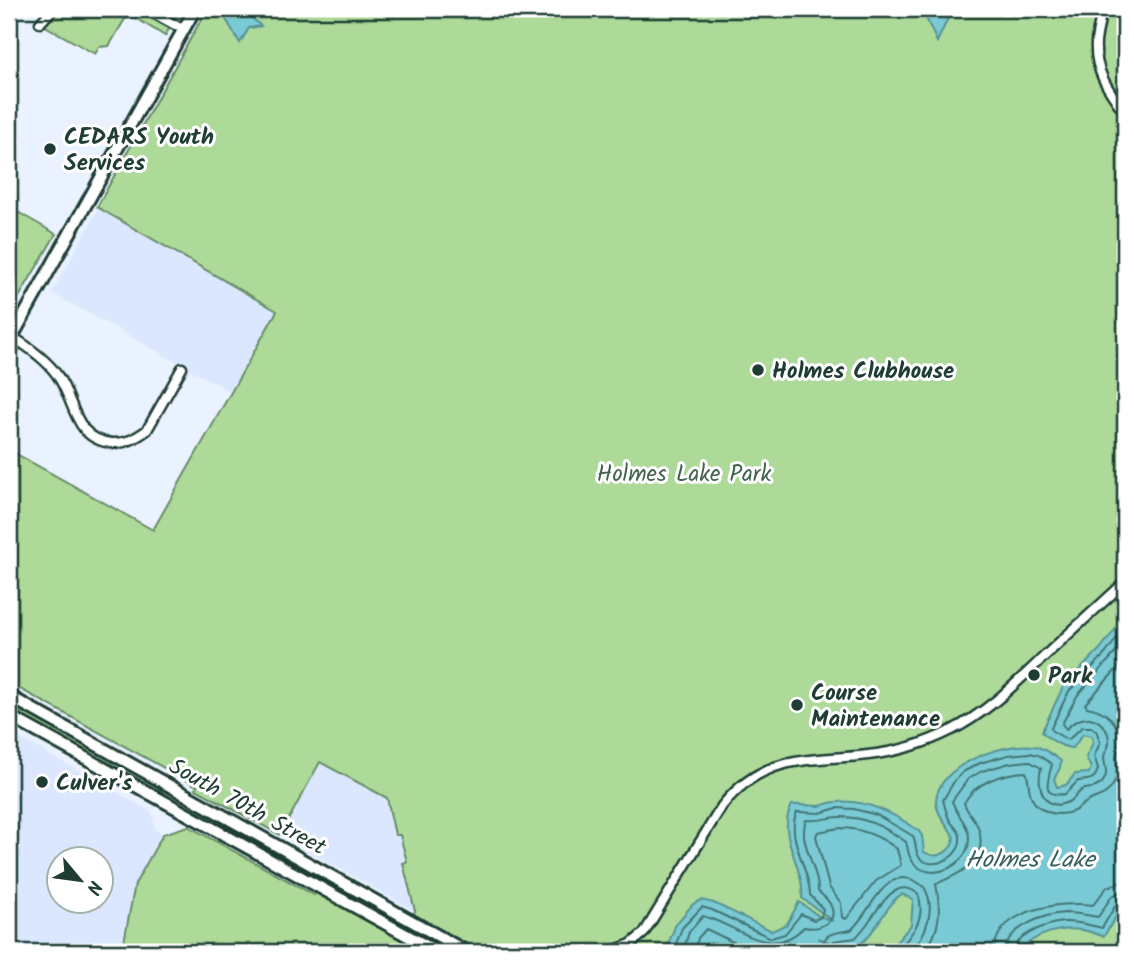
<svg xmlns="http://www.w3.org/2000/svg" width="1134" height="961" viewBox="0 0 1134 961" font-family="Kalam,sans-serif">
  <style>
    .built { fill: #dbe7ff; fill-rule: evenodd }
    .green { fill: #adda99; stroke: #668c66; stroke-width: 2 }
    .water { fill: #7acad5; stroke: #569295; stroke-width: 2 }
    .lines { fill: none; stroke-linecap: round; stroke-linejoin: round }
    .shore { stroke: #437574; stroke-width: 2 }
    .street-casing { stroke: #1f3d34; stroke-width: 13 }
    .secondary-casing { stroke: #1f3d34; stroke-width: 16 }
    .street { stroke: #fff; stroke-width: 8 }
    .secondary { stroke: #fff; stroke-width: 10 }
    .poi-dot { fill: #1f3d34; stroke: #fff; stroke-width: 2.5 }
    .labels { text-anchor: middle; stroke-width: 6; stroke-linejoin: round; paint-order: stroke }
    .poi-label { font-size: 23px; font-weight: bold; fill: #1f3d34; stroke: #fff; text-anchor: start }
    .park-label { font-size: 23px; fill: #42644d; stroke: #fff }
    .street-label { font-size: 23px; fill: #1f3d34; stroke: #fff }
    .water-label { font-size: 24px; font-style: italic; fill: #36605c; stroke: #fff }
  </style>
  <rect width="100%" height="100%" fill="#eaf1ff"/>
  <filter id="ink" filterUnits="userSpaceOnUse"><feTurbulence type="fractalNoise" baseFrequency=".0143" numOctaves="2"/><feDisplacementMap in="SourceGraphic" scale="14" xChannelSelector="R" yChannelSelector="G"/><feConvolveMatrix kernelMatrix="1 2 1 2 8 2 1 2 1" color-interpolation-filters="sRGB"/></filter>
  <g filter="url(#ink)">
    <path class="built" d="M99,208L277,310L231,392L52,293Z
      M9,732L152,812L155,829L163,834L135,884L124,942L120,952H9ZM60,860H102V902H60Z
      M320,762L387,798L395,835L400,834L407,862L403,863L415,911L280,835Z"/>
    <path class="green" d="M53,9H146L158,16L162,9H180L165,36L134,17L125,19L109,46L99,47L95,54L40,23Z
      M207,9H1125V952H120L124,942L135,884L163,834L188,826L314,895L318,888L351,900L331,885L328,879L407,923L415,911L403,863L407,862L400,835H395L387,798L320,762L280,835L196,789L197,786L9,683V450L153,530L277,311L97,207Z
      M9,207L56,234L9,314Z
      M9,707L39,718L152,781L163,793L161,795L9,710Z"/>
    <path class="water" d="M220,9H242L261,26L249,28L240,43Z
      M922,9H965L949,16L937,42Z
      M1125,617V902L1104,936C1097,935 1090,931 1082,930C1060,927 1033,934 1019,952H888L911,925L913,899L902,894C883,904 870,953 844,948C835,946 827,940 818,938L838,948L840,952H665L676,924L693,904L701,900L714,903L772,931L787,924L799,902L819,916L833,921L802,898C806,869 775,834 792,805C801,804 810,806 820,806C825,805 830,802 836,802C865,799 895,814 919,831L922,836L924,852C937,860 951,853 954,838C949,825 936,816 936,800C938,765 1004,742 1033,746C1043,747 1053,755 1061,761L1060,768L1054,779L1057,787L1066,785L1075,774L1089,773L1091,768L1086,757L1093,743L1092,736L1083,734L1073,748C1062,748 1050,739 1042,732L1043,729L1063,687L1100,649Z"/>
    <g class="lines">
      <path class="shore" d="M839,828C860,828 880,836 897,849L901,865L876,881L846,919L842,917L841,903L829,887L816,836L818,832Z
        M673,952L682,928L702,907L712,910L771,938L785,934L801,914L814,920L821,917L823,909L810,895C810,869 785,837 797,812L820,813L837,808L854,809L877,815L913,836C916,842 915,851 919,857C931,872 960,858 960,840C961,831 955,828 950,821C947,816 945,807 943,800L955,780L963,772L980,763L1008,755L1030,753L1038,755L1052,764C1049,778 1039,798 1065,794L1078,781C1088,780 1096,781 1098,768L1094,756L1100,743L1097,732L1091,727H1082L1068,740L1052,731L1051,728L1069,691L1106,653L1125,627
        M683,952L689,932L703,916C741,927 771,961 804,927C818,930 840,923 830,904C828,899 822,895 818,891C819,868 797,842 806,820C821,821 826,818 839,817C863,816 887,828 906,842C908,848 908,857 913,862C930,884 968,866 969,840C970,825 956,815 952,801L968,779L982,771L1010,763L1029,761L1041,768C1036,788 1045,814 1070,801C1075,799 1078,792 1082,790C1089,787 1095,790 1102,783C1110,773 1104,767 1104,757C1104,755 1107,749 1108,747C1112,734 1103,721 1090,718C1080,717 1074,722 1066,729L1062,724L1077,696L1125,642
        M694,952L698,938L706,929L754,952
        M823,952C821,931 836,933 851,930C872,912 888,856 924,887C937,908 926,937 909,952
        M832,952L831,946L834,941L855,938C874,923 890,871 918,894C927,918 912,935 896,952
        M924,952C941,931 941,909 936,884C960,873 990,862 978,827C974,818 967,812 964,803C975,782 1003,773 1026,772C1030,781 1027,793 1034,802C1044,814 1060,817 1074,811C1079,809 1082,804 1087,802C1096,796 1106,797 1113,785C1119,776 1117,768 1116,759C1116,754 1119,748 1119,743C1121,722 1105,710 1087,707L1085,704L1125,660
        M994,952C996,908 1061,901 1093,905L1107,887L1125,881
        M1005,952C1006,928 1044,914 1065,913C1076,913 1087,915 1098,917L1112,896L1125,891
        M1014,952C1016,934 1047,924 1063,922C1077,921 1089,925 1102,928L1117,903L1125,900"/>
      <defs>
        <path id="street" d="M146,9L184,30
          M1101,9C1101,20 1097,31 1096,42C1094,71 1109,91 1125,113
          M40,23L53,9
          M11,336C27,346 47,360 57,375C75,399 73,440 112,443C126,444 136,438 147,430L182,368
          M609,952L631,944L644,933L722,806C764,753 808,762 868,755C896,752 924,744 950,731C989,712 1019,680 1050,651C1075,628 1100,605 1125,582"/>
        <path id="secondary" d="M9,354L13,346L12,337L195,9
          M9,696L467,952
          M9,716L437,952"/>
      </defs>
      <use href="#street" class="street-casing"/>
      <use href="#secondary" class="secondary-casing"/>
      <use href="#street" class="street"/>
      <use href="#secondary" class="secondary"/>
    </g>
  </g>
  <g class="poi-dot">
    <circle cx="50" cy="149" r="7"/>
    <circle cx="758" cy="370" r="7"/>
    <circle cx="1034" cy="675" r="7"/>
    <circle cx="797" cy="705" r="7"/>
    <circle cx="42" cy="782" r="7"/>
  </g>
  <g class="labels">
    <g class="poi-label">
      <text x="64" y="144">CEDARS Youth<tspan x="64" dy="26">Services</tspan></text>
      <text x="772" y="378">Holmes Clubhouse</text>
      <text x="1048" y="683">Park</text>
      <text x="811" y="700">Course<tspan x="811" dy="26">Maintenance</tspan></text>
      <text x="56" y="790">Culver's</text>
    </g>
    <g class="park-label">
      <text x="684" y="481">Holmes Lake Park</text>
    </g>
    <g class="street-label">
      <text transform="translate(248 806) rotate(29)" y="8">South 70th Street</text>
    </g>
    <g class="water-label">
      <text x="1030" y="867">Holmes Lake</text>
    </g>
  </g>
  <rect width="1134" height="961" fill="none" stroke="#fff" stroke-width="35"/>
  <rect x="18" y="18" width="1099" height="926" fill="none" stroke="#1f3d34" stroke-width="2.5" filter="url(#ink)"/>
  <g transform="translate(80 880) rotate(119)"><circle r="33" fill="#ffffff" stroke="#a5b1ae" stroke-width="2"/>
  <path d="M0-5L12 26L0 18L-12 26Z" fill="#1f3d34"/>
  <text y="-10" font-size="19" font-weight="bold" text-anchor="middle" fill="#1f3d34">N</text>
  </g>
</svg>
